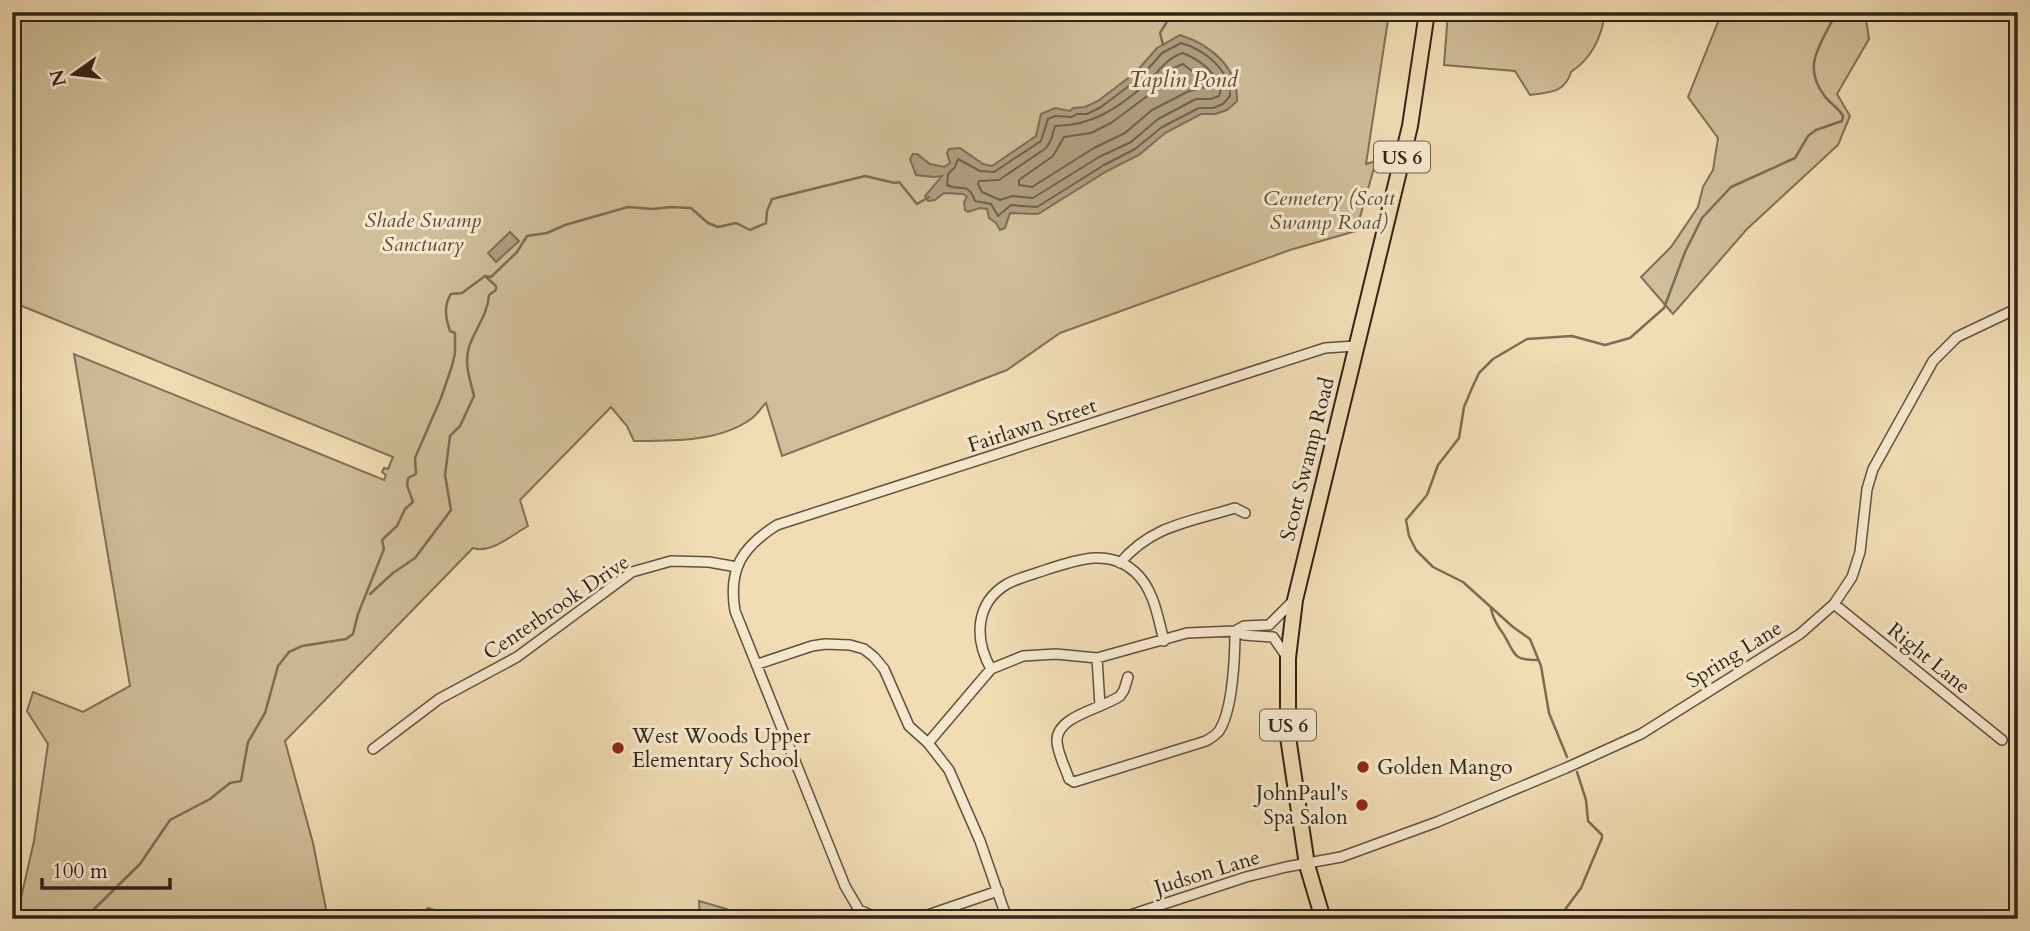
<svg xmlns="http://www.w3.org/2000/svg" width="2030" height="931" viewBox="0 0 2030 931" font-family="Cardo,serif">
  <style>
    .green { fill: #d0bd99; stroke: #807058; stroke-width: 2 }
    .water { fill: #af9d7f; stroke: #7c6d56; stroke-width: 2 }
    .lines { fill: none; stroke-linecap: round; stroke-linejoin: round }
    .shore { stroke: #6f604c; stroke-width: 2 }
    .stream { stroke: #7c6d56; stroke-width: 2.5 }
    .minor-casing { stroke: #60523f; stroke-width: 12 }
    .highway-casing { stroke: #2f2418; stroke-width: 18 }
    .minor { stroke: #f6e8ce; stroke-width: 9 }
    .highway { stroke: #f1dcb4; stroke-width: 14 }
    .poi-dot { fill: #8f2418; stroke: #f6e8ce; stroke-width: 2.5 }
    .labels { text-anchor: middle; stroke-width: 6; stroke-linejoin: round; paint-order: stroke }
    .shield { fill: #f6e8ce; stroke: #6b5f4f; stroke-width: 2 }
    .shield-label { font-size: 19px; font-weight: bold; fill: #2f2418 }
    .park-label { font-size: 21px; font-style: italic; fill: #574a38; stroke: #f6e8ce }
    .street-label { font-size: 21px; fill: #2f2418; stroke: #f6e8ce }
    .poi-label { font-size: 21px; fill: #2f2418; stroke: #f6e8ce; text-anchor: start }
    .water-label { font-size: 23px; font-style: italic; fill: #5c4e3c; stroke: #f6e8ce }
  </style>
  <rect width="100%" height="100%" fill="#f1dcb4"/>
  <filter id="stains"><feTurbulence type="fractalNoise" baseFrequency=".00286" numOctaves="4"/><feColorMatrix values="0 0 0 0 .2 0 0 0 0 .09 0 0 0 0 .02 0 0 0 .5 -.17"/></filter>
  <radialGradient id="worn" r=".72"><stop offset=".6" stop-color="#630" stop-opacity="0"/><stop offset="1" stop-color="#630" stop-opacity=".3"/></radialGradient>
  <path class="green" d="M12,12H1379L1388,20L1366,164L1376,161L1356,231L1290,250L1060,333L1007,370L782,456L766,403C761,408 757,415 751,419C719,442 672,441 634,441L627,426L611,407L520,500L528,526C512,535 491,554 473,548L285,741L313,843L328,919H12V908L21,898L34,841L48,744L27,711L33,692L83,712L130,686L74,354L384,480L386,475L382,472L384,468L388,469L393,457L12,302Z
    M1448,12H1605C1602,37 1592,58 1571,72C1565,93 1549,92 1530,95L1515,71L1444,65Z
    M1722,12H1865L1869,39L1837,94L1850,116L1838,145L1747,229L1673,314L1641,277L1671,247L1698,207L1703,187L1713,170L1718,138L1688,97Z
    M699,901L727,909L730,919H700Z
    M428,908L444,913L450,919H413Z"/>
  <path class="water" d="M1180,35C1211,45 1238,67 1237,101L1227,110L1215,114H1201L1165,133L1139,155L1107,171L1038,214L1010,213L1005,228L1000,230L996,223L989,218L987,209L980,208L968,212L965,210L964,202L967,197L963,194L944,193L935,200L928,201L925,196L942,176L934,177L916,175L910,159L913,154H917L930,164L944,167L950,163L947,153L949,149L960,148L983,164L992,166L1036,136L1041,114L1055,108L1070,111L1073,108L1085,107L1098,101L1136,72L1157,48Z
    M510,232L519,241L496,262L488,253Z"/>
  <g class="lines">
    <path class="shore" d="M1181,43C1204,49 1231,71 1230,96L1223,104L1213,108H1199L1162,127L1135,149L1104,165L1037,207L1011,205L998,216L991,204L975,201C968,181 961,192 947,185L948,174L955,167L958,159L980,171L994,172L1041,141L1048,119L1055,116L1072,117L1077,114H1087L1101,107L1141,77L1162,53Z
      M1183,53C1200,60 1215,72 1221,89L1219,96L1211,99H1196L1158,119L1131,142L1099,157L1033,198L1012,196L1000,200L982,192L978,184L979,181L999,180L1046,148L1051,140L1055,126C1092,126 1118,108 1146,84C1159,72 1166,58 1183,53Z
      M1183,64L1207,83L1206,87L1189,91L1152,110L1125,133L1094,148L1032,187L1019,185V180L1053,156L1064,137L1091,133L1111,123L1154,91L1174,68Z"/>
    <path class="stream" d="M1231,12L1242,16L1251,12
      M1298,12L1307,17L1316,12
      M1163,45L1160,33L1168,20
      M370,594L393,573L415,558L451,510L445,475L450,436L460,426L474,396C470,379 464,365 469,347C475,329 488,314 489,295L496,290V286L485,276
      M1491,609C1494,621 1498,626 1504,635C1516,655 1512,660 1538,660
      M1567,757L1549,713L1541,666L1530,639L1513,627L1463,582L1433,567L1416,550L1409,536L1406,520L1427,495L1438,465L1459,438L1464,407L1472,388L1479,373L1493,359L1527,339L1572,336L1605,345L1630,338L1664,308L1685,252L1702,218L1731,187L1795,158L1808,136L1816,130L1842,121L1843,116C1838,107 1829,103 1824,95C1800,63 1824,42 1836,12
      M84,919L140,864L170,820L210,799L230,783L241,781L248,742L265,713L278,666L289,652L302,646L346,639L353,634L358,614L384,549L382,540L397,526L405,509L413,502L407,485L408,478L416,474L415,458L441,398L452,366L455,353V333L450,331C446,319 443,306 451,294L462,293L485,276L491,277L517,252L527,236L547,233L565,225L628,207L653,209L670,207L691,208L708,223L718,227L736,223L750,230L766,223L767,211L772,199L865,176L895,183L899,182L917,204L929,197
      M1558,919L1581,888L1602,838V835L1588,821L1586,800L1577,772"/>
    <defs>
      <path id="minor" d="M1120,563C1152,525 1190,522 1235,508L1245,513
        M1834,604L2002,740
        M1235,631L1244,635L1273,637L1287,657
        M1097,658L1100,706
        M758,664L812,646L825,644L850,645L864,649L874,657L884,669L909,726L928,743L949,770L980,841L1007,919
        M991,669C974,639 975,603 1007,584C1020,577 1035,574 1048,569C1077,560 1109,548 1135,572C1154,589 1158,618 1164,641
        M1128,677L1124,690L1120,696C1102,709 1055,716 1057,742C1058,754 1065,767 1069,779L1074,782L1206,741C1211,738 1216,735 1219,731C1233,710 1235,655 1235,631
        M928,743L991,669L1023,656L1056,654L1097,658L1187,633L1235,631L1244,626L1269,625L1294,600
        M373,749L439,699L517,657L632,572L671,561L709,562L737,567
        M880,919L859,910L845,886L735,611C728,569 742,547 777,525L1325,348L1355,346
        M916,919L998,891
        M1118,919L1246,877L1286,867L1341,857L1437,822L1566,768L1641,734L1800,634L1834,604L1852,577L1860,552L1867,489L1873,469L1933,361L1957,337L2018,308"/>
      <path id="highway" d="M1323,919L1307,865L1288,737V658L1295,600L1410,126L1427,12"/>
    </defs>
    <use href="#minor" class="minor-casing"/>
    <use href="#highway" class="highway-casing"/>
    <use href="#minor" class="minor"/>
    <use href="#highway" class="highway"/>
  </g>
  <g class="poi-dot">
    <circle cx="618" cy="748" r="7"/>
    <circle cx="1363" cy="767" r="7"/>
    <circle cx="1362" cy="805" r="7"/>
  </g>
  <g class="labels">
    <g class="shield">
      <rect x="1374" y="141.5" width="56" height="31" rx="5"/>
      <rect x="1260" y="709.5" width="56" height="31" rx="5"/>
    </g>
    <g class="shield-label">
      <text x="1402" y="164">US 6</text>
      <text x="1288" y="732">US 6</text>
    </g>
    <g class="park-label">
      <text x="1329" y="205">Cemetery (Scott<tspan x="1329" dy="24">Swamp Road)</tspan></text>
      <text x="423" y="227">Shade Swamp<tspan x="423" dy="24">Sanctuary</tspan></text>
    </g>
    <g class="street-label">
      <text transform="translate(1032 425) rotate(-18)" y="7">Fairlawn Street</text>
      <text transform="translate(1307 459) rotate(-76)" y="7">Scott Swamp Road</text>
      <text transform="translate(556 607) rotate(-34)" y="7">Centerbrook Drive</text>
      <text transform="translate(1734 654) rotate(-32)" y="7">Spring Lane</text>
      <text transform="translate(1929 658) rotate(39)" y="7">Right Lane</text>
      <text transform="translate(1207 872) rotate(-17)" y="7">Judson Lane</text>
    </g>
    <g class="poi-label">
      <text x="632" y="743">West Woods Upper<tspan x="632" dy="24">Elementary School</tspan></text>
      <text x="1377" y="774">Golden Mango</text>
      <text x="1348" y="800" text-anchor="end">JohnPaul's<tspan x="1348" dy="24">Spa Salon</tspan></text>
    </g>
    <g class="water-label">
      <text x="1183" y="87">Taplin Pond</text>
    </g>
  </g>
  <rect width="2030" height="931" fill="none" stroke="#f1dcb4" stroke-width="42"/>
  <rect x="14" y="14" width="2002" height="903" fill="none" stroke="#2f2418" stroke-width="3.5"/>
  <rect x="21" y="21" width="1988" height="889" fill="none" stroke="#2f2418" stroke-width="2"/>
  <g transform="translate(74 74) rotate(256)" stroke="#f6e8ce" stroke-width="5" paint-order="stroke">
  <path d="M0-5L12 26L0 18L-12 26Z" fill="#2f2418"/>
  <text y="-10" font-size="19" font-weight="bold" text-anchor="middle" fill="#2f2418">N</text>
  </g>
  <path d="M42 878v10h128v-10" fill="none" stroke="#2f2418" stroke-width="3.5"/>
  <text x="52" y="878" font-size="21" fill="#2f2418" stroke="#f6e8ce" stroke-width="5" paint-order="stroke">100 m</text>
  <rect width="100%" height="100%" filter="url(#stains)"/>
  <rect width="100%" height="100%" fill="url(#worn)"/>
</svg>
